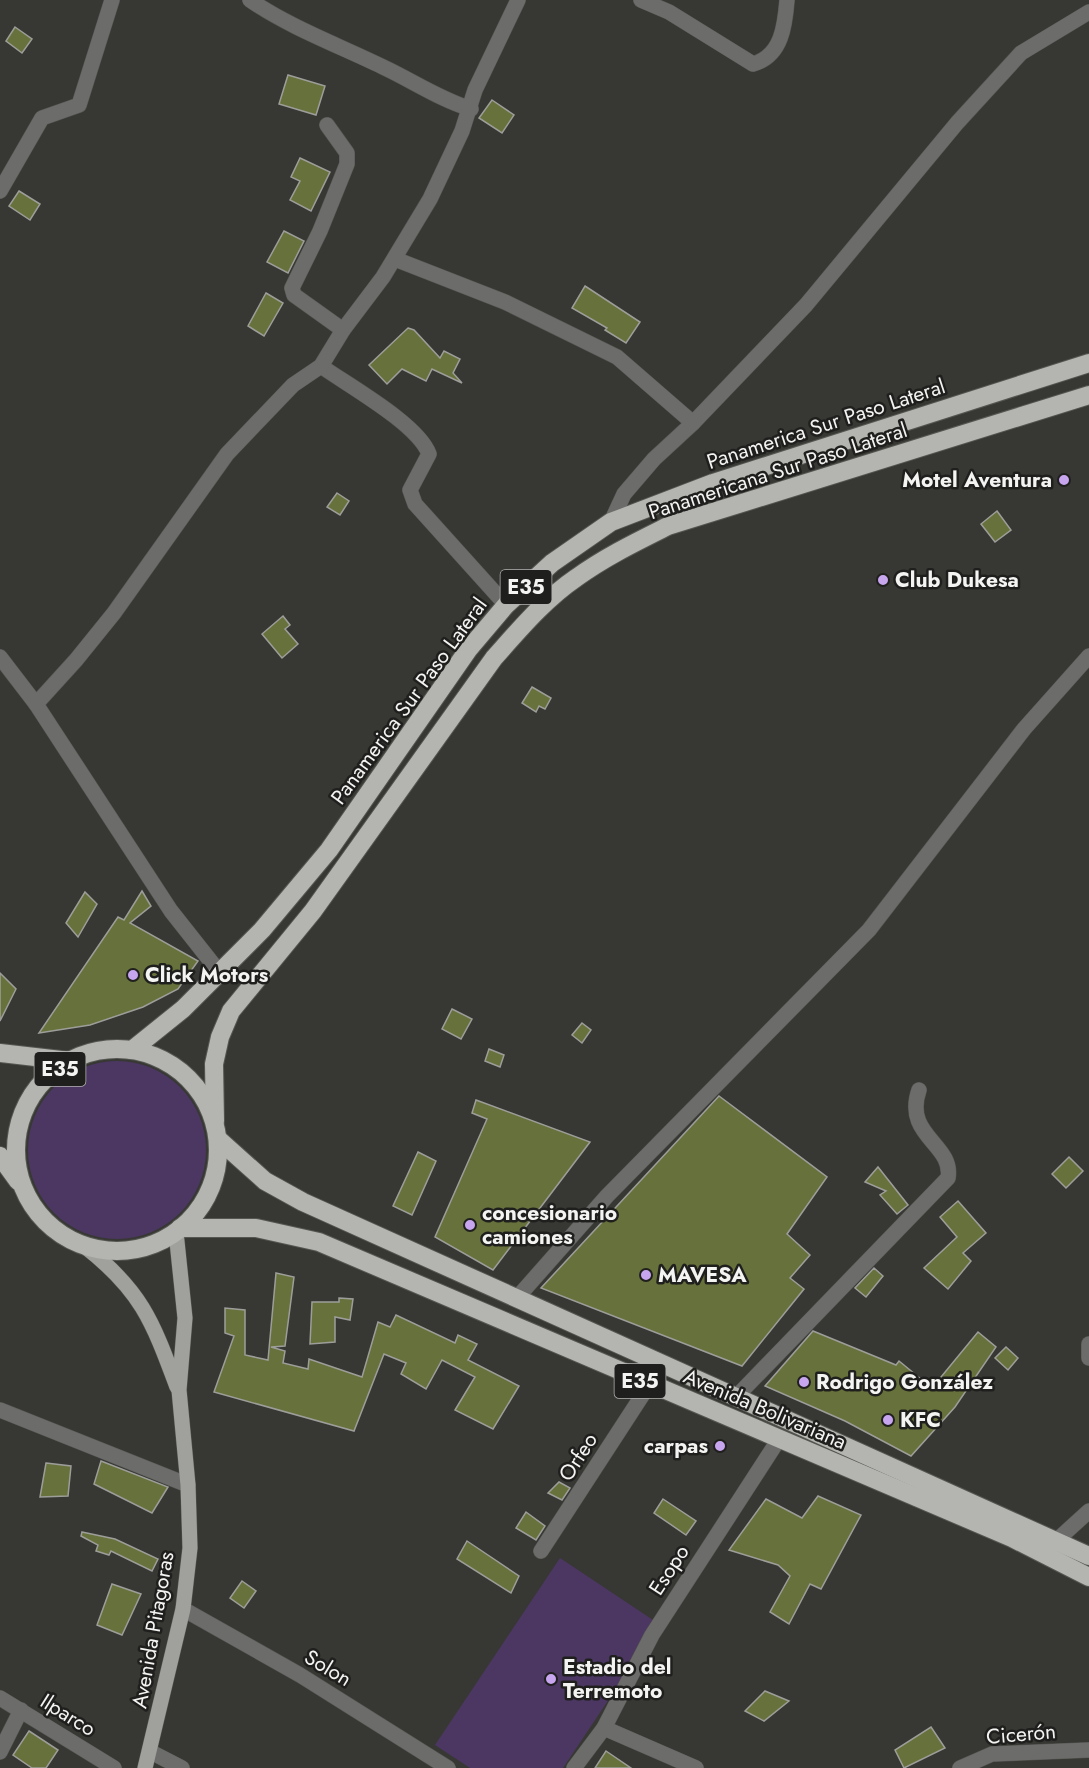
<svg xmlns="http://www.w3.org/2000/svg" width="1089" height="1768" font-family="Jost,sans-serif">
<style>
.green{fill:#4b3761}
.building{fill:#67713b;stroke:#9d9e9a;stroke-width:1.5}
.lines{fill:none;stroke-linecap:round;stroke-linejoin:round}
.minor-casing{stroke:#555652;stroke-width:16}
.major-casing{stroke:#555652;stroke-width:16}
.highway-casing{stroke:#555652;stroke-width:20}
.minor{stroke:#6c6d6b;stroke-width:15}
.major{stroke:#a0a19d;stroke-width:15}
.highway{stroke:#b4b5b0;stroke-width:18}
.poi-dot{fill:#c8a6ef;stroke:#1f1f1d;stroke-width:2}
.labels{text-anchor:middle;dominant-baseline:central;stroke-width:5;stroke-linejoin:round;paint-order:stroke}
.shield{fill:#1f1f1d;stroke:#b4b4b2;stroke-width:1.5}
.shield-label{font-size:20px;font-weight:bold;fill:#f4f4f2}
.street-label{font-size:21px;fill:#f4f4f2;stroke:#1f1f1d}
.poi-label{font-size:21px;font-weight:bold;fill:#f4f4f2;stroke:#1f1f1d;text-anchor:start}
</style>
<rect width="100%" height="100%" fill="#373834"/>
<g class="green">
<circle cx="117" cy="1150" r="89"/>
<polygon points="560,1558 659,1624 563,1768 470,1768 435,1745"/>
</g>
<g class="building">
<polygon points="15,27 32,39 22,53 6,41"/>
<polygon points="288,75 325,86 316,115 279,104"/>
<polygon points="492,100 514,115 502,133 479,118"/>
<polygon points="300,158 330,172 311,211 290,200 300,181 291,177"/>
<polygon points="19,191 40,204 30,220 9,206"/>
<polygon points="284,231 304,241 288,273 267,262"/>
<polygon points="585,286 640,322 626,343 605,330 607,328 572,308"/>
<polygon points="266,293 283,303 264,336 248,326"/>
<polygon points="408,328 414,330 440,358 444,351 460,359 453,373 462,383 432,369 426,381 402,369 387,384 369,365"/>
<polygon points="337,493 349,501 340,515 327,507"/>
<polygon points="997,511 1011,530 995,542 981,524"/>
<polygon points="283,616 290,625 285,629 298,644 282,658 262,634"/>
<polygon points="532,687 551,698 545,709 539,706 536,712 522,703"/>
<polygon points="142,891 151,906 130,923 198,961 178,989 143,1007 90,1025 39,1033 118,917 124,920"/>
<polygon points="85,892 97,904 78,937 66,923"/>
<polygon points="0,973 16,989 0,1021"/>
<polygon points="452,1009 472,1019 461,1039 442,1029"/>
<polygon points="582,1023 591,1030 582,1043 572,1035"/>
<polygon points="489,1049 504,1055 500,1067 485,1061"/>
<polygon points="719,1096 827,1177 787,1234 810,1255 790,1278 804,1289 742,1366 541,1288"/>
<polygon points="476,1100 590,1142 493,1270 435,1237 487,1119 472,1113"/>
<polygon points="418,1152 436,1161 412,1215 393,1206"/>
<polygon points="1069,1157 1083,1171 1066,1188 1052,1174"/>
<polygon points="878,1167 908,1205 897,1214 880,1195 886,1191 865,1182"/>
<polygon points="958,1201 986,1233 963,1253 971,1261 948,1289 924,1268 957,1237 940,1217"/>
<polygon points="874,1268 883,1276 866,1297 855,1288"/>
<polygon points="276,1273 294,1277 285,1346 271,1347 285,1351 283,1363 308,1369 309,1359 362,1377 378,1322 390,1327 396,1315 455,1343 458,1335 477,1344 468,1360 519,1386 493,1429 455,1410 475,1377 442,1360 426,1389 401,1374 406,1363 384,1354 354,1431 214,1392 234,1336 225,1333 225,1308 245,1310 245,1355 268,1360"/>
<polygon points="339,1298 353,1299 350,1320 335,1317 335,1342 310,1344 312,1302 339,1302"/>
<polygon points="813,1331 896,1365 899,1361 932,1388 978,1332 996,1347 955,1407 911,1456 845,1421 765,1386"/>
<polygon points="1006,1347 1018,1358 1008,1370 995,1358"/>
<polygon points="101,1461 168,1487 152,1513 94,1484"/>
<polygon points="46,1463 71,1466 68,1496 40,1497"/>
<polygon points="559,1482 570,1488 562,1500 548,1493"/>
<polygon points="818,1496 861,1515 821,1589 810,1584 789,1624 770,1612 790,1576 778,1565 729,1550 766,1499 802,1518"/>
<polygon points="663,1499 696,1521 686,1535 654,1513"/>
<polygon points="526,1512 545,1526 536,1540 516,1528"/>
<polygon points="82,1532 115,1539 158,1559 152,1571 111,1551 109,1555 96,1551 98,1545 81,1536"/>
<polygon points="467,1541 519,1576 511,1593 457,1559"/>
<polygon points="242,1581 256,1591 244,1608 230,1598"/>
<polygon points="112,1584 141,1594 122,1635 97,1625"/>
<polygon points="765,1691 789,1701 764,1721 745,1711"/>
<polygon points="931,1727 945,1748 904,1768 895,1750"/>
<polygon points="29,1731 58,1750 46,1768 32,1768 13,1755"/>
<polygon points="606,1751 631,1768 595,1768"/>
</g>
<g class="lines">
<defs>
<g id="minor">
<path d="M250,0C291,28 338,45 383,67C413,81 439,99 471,109"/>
<path d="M641,0L669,12L753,64C782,56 785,25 787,0"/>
<polyline points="327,125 347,153 347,164 320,231 292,288 294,295 343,330"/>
<polyline points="0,191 42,118 79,105 112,0"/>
<polyline points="395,259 505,302 617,357 693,423"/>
<path d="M321,366C349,386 418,424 429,454L410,490L415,504L506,605"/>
<polyline points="611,522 624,494 654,459 693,423 806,305 957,123 1021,53 1089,12"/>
<polyline points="0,657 36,704 171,911 220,973"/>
<polyline points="36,704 76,660 114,613 227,454 293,385 321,366 343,330 383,277 430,199 462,131 475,90 518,0"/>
<polyline points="516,1299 607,1196 869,930 1024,729 1089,656"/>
<polyline points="1089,1344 1089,1358"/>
<path d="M736,1397L948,1178C954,1144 903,1136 919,1090"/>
<polyline points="0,1410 188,1485"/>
<polyline points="1056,1541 1089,1511"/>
<polyline points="541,1551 649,1385"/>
<polyline points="183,1609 300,1675 448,1768"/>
<polyline points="0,1698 114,1768"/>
<polyline points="604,1728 696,1768"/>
<polyline points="0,1752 21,1710"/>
<polyline points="151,1752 182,1768"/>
<polyline points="574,1768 604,1728 652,1635 779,1439"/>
<polyline points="960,1768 992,1754 1089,1750"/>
</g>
<g id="major">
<path d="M83,1245C141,1290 152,1320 177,1387"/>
<polyline points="145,1768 183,1609 190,1548 188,1485 179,1390 185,1318 176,1232"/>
</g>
<g id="highway">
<circle cx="117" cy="1150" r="101"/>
<polyline points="132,1050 183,1009 262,930 329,850 468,650 506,605 552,563 611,522 713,483 1089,363"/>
<polyline points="0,1053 70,1061"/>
<path d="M215,1121L214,1064L220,1037L231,1011L313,911L494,658C519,630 545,599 576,578C605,557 636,542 668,526L1089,395"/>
<polyline points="218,1139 265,1181 303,1202 1089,1556"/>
<polyline points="0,1156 18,1181"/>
<polyline points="180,1228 256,1228 319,1242 1012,1538 1089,1577"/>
</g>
</defs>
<use href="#minor" class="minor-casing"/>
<use href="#major" class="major-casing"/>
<use href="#highway" class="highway-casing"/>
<use href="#minor" class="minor"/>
<use href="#major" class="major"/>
<use href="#highway" class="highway"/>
</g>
<g class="poi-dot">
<circle cx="1064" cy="480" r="6"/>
<circle cx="883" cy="580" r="6"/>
<circle cx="133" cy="975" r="6"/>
<circle cx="470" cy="1225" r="6"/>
<circle cx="646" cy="1275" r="6"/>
<circle cx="804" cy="1382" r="6"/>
<circle cx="888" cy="1420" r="6"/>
<circle cx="720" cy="1446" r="6"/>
<circle cx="551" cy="1679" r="6"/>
</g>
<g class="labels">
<g class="shield">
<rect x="500.5" y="570" width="51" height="34" rx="4.5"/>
<rect x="34.5" y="1052" width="51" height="34" rx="4.5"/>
<rect x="614.5" y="1364" width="51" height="34" rx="4.5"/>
</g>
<g class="shield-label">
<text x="526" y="587">E35</text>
<text x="60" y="1069">E35</text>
<text x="640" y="1381">E35</text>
</g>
<g class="street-label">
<text transform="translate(826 424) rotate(-18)">Panamerica Sur Paso Lateral</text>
<text transform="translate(778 471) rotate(-18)">Panamericana Sur Paso Lateral</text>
<text transform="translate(409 701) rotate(-54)">Panamerica Sur Paso Lateral</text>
<text transform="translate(765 1409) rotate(23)">Avenida Bolivariana</text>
<text transform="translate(578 1457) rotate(-57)">Orfeo</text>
<text transform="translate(669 1570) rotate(-57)">Esopo</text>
<text transform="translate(153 1630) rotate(-80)">Avenida Pitagoras</text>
<text transform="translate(328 1668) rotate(31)">Solon</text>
<text transform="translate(68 1715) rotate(32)">Ilparco</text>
<text transform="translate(1021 1734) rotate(-5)">Cicerón</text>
</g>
<g class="poi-label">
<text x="1052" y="480" text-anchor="end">Motel Aventura</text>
<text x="895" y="580">Club Dukesa</text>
<text x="145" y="975">Click Motors</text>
<text x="482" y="1213">concesionario<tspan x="482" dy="24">camiones</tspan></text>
<text x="658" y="1275">MAVESA</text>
<text x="816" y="1382">Rodrigo González</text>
<text x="900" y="1420">KFC</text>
<text x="708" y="1446" text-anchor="end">carpas</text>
<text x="563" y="1667">Estadio del<tspan x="563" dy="24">Terremoto</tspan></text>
</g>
</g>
</svg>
